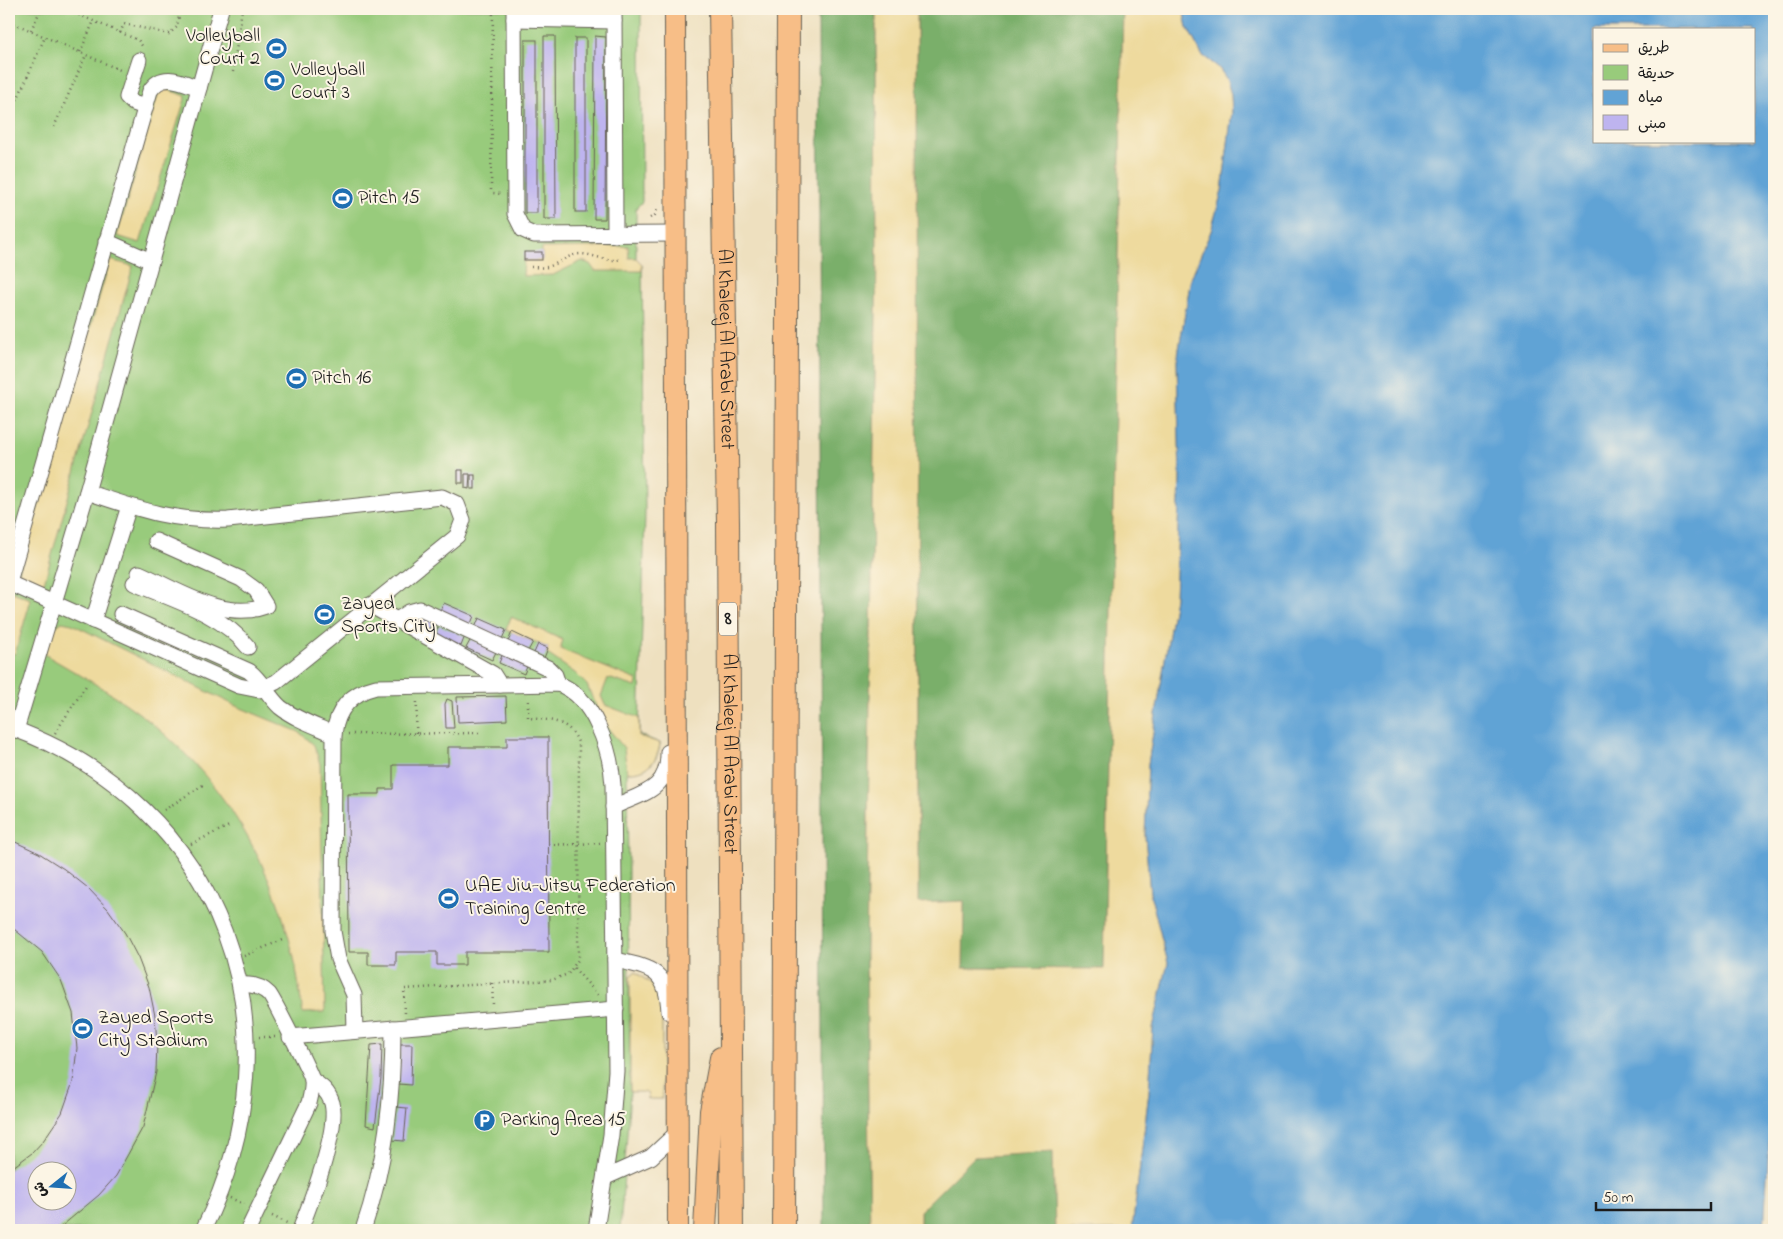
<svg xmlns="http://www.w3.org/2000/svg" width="1783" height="1239" font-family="'Indie Flower','Playpen Sans Arabic',sans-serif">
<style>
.green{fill:#98cb7b;stroke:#5a744c;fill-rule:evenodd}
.forest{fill:#7aaf6b;stroke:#4b6644}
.sand{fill:#eeda9e;stroke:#857b5d}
.water{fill:#61a3d5;stroke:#3e6078;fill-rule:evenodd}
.building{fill:#beb4ef;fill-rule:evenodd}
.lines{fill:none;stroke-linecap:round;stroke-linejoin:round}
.minor-casing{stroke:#666155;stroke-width:17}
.major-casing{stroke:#666155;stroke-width:22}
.highway-casing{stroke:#666155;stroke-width:24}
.path{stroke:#666155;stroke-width:2.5;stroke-dasharray:1 4;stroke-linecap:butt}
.minor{stroke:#fff;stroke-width:15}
.major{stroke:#f7be87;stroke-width:20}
.highway{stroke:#f7be87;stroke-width:22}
.labels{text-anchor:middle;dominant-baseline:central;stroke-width:4;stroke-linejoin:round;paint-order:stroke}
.shield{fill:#fcf5e5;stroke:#5f5d58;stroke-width:1}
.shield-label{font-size:19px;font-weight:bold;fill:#1c1c1c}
.poi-label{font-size:20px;fill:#1c1c1c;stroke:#fcf5e5;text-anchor:start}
.street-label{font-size:20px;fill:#1c1c1c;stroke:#fcf5e5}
</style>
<rect width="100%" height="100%" fill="#fcf5e5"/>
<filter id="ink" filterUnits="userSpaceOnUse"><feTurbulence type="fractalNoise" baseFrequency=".02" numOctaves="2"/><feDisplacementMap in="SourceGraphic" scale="10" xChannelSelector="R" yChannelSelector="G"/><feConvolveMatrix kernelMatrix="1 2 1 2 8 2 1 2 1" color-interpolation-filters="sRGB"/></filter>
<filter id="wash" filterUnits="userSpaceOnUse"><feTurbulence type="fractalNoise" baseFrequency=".0096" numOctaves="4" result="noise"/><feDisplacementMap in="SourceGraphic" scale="20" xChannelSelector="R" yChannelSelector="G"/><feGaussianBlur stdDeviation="1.12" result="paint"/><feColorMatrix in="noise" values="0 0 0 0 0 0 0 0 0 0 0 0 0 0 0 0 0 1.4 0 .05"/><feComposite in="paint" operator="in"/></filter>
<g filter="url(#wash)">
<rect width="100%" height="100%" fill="#eee0bf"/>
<path class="green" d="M9,9H641L642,202L636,208V258L642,264L645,513L639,735L660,743C658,763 647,772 627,772L630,1092L620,1230H9ZM38,1172H68V1202H38Z"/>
<g class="forest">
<polygon points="818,9 876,9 877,258 866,954 870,1230 824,1230"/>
<polygon points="917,9 1123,9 1104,969 963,968 964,901 918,903"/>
<polygon points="1053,1151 1055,1230 920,1230 920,1211 974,1157"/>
</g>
<g class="sand">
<polygon points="876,9 917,9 918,903 964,901 963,968 1104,969 1123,9 1183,9 1187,27 1202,55 1218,67 1226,78 1231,94 1232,112 1222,191 1211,231 1191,278 1177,361 1180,479 1175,598 1148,764 1145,836 1150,893 1168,963 1153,1028 1149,1092 1132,1230 1055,1230 1053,1152 974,1157 920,1211 920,1230 870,1230 866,954 877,258"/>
<polygon points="160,87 186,96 140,243 117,236"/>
<polygon points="628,246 629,258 636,258 642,264 642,271 595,271 590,264 582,261 553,275 523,276 524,260 542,260 542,248"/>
<polygon points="110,260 133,266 44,583 18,575"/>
<polygon points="13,592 31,599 15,654 9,652 9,601"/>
<path d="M511,617L563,640L560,649L637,680L636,687L608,678L601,696L605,705L639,718V736L660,743C658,762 647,773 627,772L624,748L603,722L587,685L575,673L546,653L548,648L506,630Z"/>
<path d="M62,622L72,624L236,706L299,732L314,745L320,764L325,1012L303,1013C299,991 297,967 291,946C268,854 216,771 140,714C110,691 76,673 44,654L53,628Z"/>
<polygon points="635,972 657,988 662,1002 662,1099 648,1099 647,1092 630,1092 630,976"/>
</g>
<path class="water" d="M1183,9H1774V1056L1764,1230H1132L1149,1092L1153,1028L1168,963L1150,893L1145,836L1148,764L1175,598L1180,479L1177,361L1191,278L1211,231L1222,191L1232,112L1231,94L1226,78L1218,67L1202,55L1187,27ZM1594,29H1754V141H1594Z"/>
<g id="blocks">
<g class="building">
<polygon points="544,36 555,36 556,219 544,219"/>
<polygon points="595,36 606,37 605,219 594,219"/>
<rect x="575" y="38" width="11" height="174"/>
<rect x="525" y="40" width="12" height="173"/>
<rect x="524" y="252" width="18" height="8"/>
<rect x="458" y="470" width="5" height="13"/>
<polygon points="465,474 470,474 469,489 465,488"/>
<rect x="471" y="475" width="4" height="14"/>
<polygon points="444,603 474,616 470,626 439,612"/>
<polygon points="418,616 433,622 428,632 414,625"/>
<polygon points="479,618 506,630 502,639 475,628"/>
<polygon points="439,625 465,636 461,646 435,635"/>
<polygon points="512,632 533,642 528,651 508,642"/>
<polygon points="471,639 497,650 492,660 466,648"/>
<polygon points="538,644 548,648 544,658 534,653"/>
<polygon points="503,653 528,664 524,674 499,663"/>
<polygon points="506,696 507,720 458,722 457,697"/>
<polygon points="447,699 452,701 454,728 446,728 445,704"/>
<polygon points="507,737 548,737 549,952 465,952 465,965 437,965 437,952 396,952 396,965 368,965 368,952 349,952 348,794 380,794 380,789 393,789 393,765 448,765 448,747 507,747"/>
<path d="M9,839L39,853L64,869L88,888L108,909L125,933L138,958L149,987L155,1016L157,1043L156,1072L143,1127L116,1176L99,1195L57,1230H9V1170L32,1153L43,1141L62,1113L73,1082L77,1048L73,1013L61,980L42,952L9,925ZM38,1172H68V1202H38Z"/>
<polygon points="382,1044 381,1078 375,1127 366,1125 371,1045"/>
<polygon points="400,1044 412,1044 411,1085 399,1084"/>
<polygon points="396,1107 407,1108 404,1141 392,1140"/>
</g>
</g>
</g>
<g filter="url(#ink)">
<use href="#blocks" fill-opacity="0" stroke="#666155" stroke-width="1"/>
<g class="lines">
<defs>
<g id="minor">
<polyline points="514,9 515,214 523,230 534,235 676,234"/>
<polyline points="614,9 615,235"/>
<polyline points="514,19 614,21"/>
<polyline points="139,60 127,97 133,103 145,107"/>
<polyline points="106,241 151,261"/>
<path d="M139,573C178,590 224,622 266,606L256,590L241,579L156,541"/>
<path d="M9,582L150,91C162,71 182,82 199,88"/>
<path d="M9,583L239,686L259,690L276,682L457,536L463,520L457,504L442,497L228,520C173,522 138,509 87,492"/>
<path d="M134,583C173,600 221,613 248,647"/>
<polyline points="370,605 493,674 500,685"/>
<path d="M121,614L249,671C262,681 268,696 280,707C295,719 316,726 334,734"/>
<polyline points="397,620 409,612 420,609 548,668 555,675 558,684"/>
<polyline points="93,621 129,506"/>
<path d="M9,727C224,804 304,1029 203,1230"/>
<polyline points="16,730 87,492 221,9"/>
<path d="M613,807C643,793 669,790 668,752"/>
<path d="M615,960C652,968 667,970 669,1012"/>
<path d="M240,985C251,984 261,986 269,994C273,998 311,1074 312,1080C313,1088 311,1095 309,1103L248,1230"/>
<path d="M355,1031L354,995L338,959L333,931L334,734C337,709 351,693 376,687L558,684C594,696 611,751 613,785L616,1071L611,1135L596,1230"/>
<polyline points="290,1037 616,1009"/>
<polyline points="606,1177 651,1157 678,1132"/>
<path d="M300,1230C311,1202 339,1130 332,1103C328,1091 321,1086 312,1080"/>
<path d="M363,1230C386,1163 393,1098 393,1028"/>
</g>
<polyline id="major" points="675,9 678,1230"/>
<g id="highway">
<path id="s1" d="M720,9L728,523L732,1230"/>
<polyline points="705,1230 711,1111 721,1058"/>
<polyline points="784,1230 788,9"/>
</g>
</defs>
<use href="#minor" class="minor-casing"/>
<use href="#major" class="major-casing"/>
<use href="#highway" class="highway-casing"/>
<g class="path">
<polyline points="65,9 138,40 143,47"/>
<polyline points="493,9 491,190 493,193 501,194"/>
<polyline points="9,21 120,70"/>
<polyline points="31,30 41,9"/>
<polyline points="120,33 124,24 169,34 177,27 180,9"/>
<polyline points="80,52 94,21"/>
<polyline points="233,72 242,9"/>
<polyline points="13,109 45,37"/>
<polyline points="54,127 86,55"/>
<polyline points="650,218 655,215 657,210"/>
<path d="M531,267C536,267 542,268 547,267C559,264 566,255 580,254C595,254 607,263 622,259"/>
<polyline points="55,733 87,684"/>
<polyline points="416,733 417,700"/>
<polyline points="348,734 482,733"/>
<polyline points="164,810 203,785"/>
<polyline points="191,844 231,825"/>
<polyline points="549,845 600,843"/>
<polyline points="244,956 282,940"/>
<polyline points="574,968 598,995"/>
<polyline points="492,983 493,1005"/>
<path d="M405,1013L404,989L552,980L568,974L578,960L579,745C571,720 551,720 528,718V700"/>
<polyline points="259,1037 276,1037"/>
<polyline points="230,1198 244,1204"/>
<polyline points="272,1216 287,1223"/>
</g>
<use href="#minor" class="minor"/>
<use href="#major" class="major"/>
<use href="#highway" class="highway"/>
</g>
</g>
<defs>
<symbol id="stadium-disc" viewBox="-11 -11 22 22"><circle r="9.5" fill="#1f6fb2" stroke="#fcf5e5"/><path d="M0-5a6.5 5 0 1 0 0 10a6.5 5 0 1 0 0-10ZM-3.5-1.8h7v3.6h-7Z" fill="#fff"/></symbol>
<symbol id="parking-disc" viewBox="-11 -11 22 22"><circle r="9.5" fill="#1f6fb2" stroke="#fcf5e5"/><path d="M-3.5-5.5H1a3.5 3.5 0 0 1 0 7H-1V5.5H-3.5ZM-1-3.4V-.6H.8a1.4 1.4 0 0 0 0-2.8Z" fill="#fff"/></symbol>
</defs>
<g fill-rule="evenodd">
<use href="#stadium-disc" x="264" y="36" width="25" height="25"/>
<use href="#stadium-disc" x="262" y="68" width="25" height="25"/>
<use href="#stadium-disc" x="330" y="186" width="25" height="25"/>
<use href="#stadium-disc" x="284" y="366" width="25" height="25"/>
<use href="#stadium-disc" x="312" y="602" width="25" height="25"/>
<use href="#stadium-disc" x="436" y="886" width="25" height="25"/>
<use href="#stadium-disc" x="70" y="1016" width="25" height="25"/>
<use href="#parking-disc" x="472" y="1108" width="25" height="25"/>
</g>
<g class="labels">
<rect class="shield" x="719" y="602.5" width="18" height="33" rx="4"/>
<g class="shield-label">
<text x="728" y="619">8</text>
</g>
<g class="poi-label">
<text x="260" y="36" text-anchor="end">Volleyball<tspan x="260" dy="23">Court 2</tspan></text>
<text x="291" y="70">Volleyball<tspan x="291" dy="23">Court 3</tspan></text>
<text x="358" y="198">Pitch 15</text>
<text x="312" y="378">Pitch 16</text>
<text x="341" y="604">Zayed<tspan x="341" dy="23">Sports City</tspan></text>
<text x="465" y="886">UAE Jiu-Jitsu Federation<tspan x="465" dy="23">Training Centre</tspan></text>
<text x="98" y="1018">Zayed Sports<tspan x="98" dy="23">City Stadium</tspan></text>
<text x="501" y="1120">Parking Area 15</text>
</g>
<g class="street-label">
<text stroke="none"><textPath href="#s1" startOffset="340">Al Khaleej Al Arabi Street</textPath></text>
<text stroke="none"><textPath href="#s1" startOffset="745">Al Khaleej Al Arabi Street</textPath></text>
</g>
</g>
<rect width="1783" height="1239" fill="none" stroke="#fcf5e5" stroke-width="30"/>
<rect x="1593" y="28" width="162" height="115" fill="#fcf5e5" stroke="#a29e95"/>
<rect x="1603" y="44" width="25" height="8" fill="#f7be87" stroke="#a29e95"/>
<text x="1638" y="52" font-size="15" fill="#1c1c1c">طريق</text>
<rect x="1603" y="65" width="25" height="15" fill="#98cb7b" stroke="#a29e95"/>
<text x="1638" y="78" font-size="15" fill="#1c1c1c">حديقة</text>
<rect x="1603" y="90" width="25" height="15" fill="#61a3d5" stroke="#a29e95"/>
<text x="1638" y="102" font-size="15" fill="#1c1c1c">مياه</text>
<rect x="1603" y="115" width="25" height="15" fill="#beb4ef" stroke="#a29e95"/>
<text x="1638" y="128" font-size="15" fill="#1c1c1c">مبنى</text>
<g transform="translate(52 1186) rotate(253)"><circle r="24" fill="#fcf5e5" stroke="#a29e95"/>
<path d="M0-4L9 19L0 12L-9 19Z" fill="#1f6fb2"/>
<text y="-8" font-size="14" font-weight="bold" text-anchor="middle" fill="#1c1c1c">ش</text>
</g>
<path d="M1596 1202v8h115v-8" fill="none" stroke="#1c1c1c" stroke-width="2.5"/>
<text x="1603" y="1202" font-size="15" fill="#1c1c1c" stroke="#fcf5e5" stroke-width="4" paint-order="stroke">50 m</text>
</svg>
